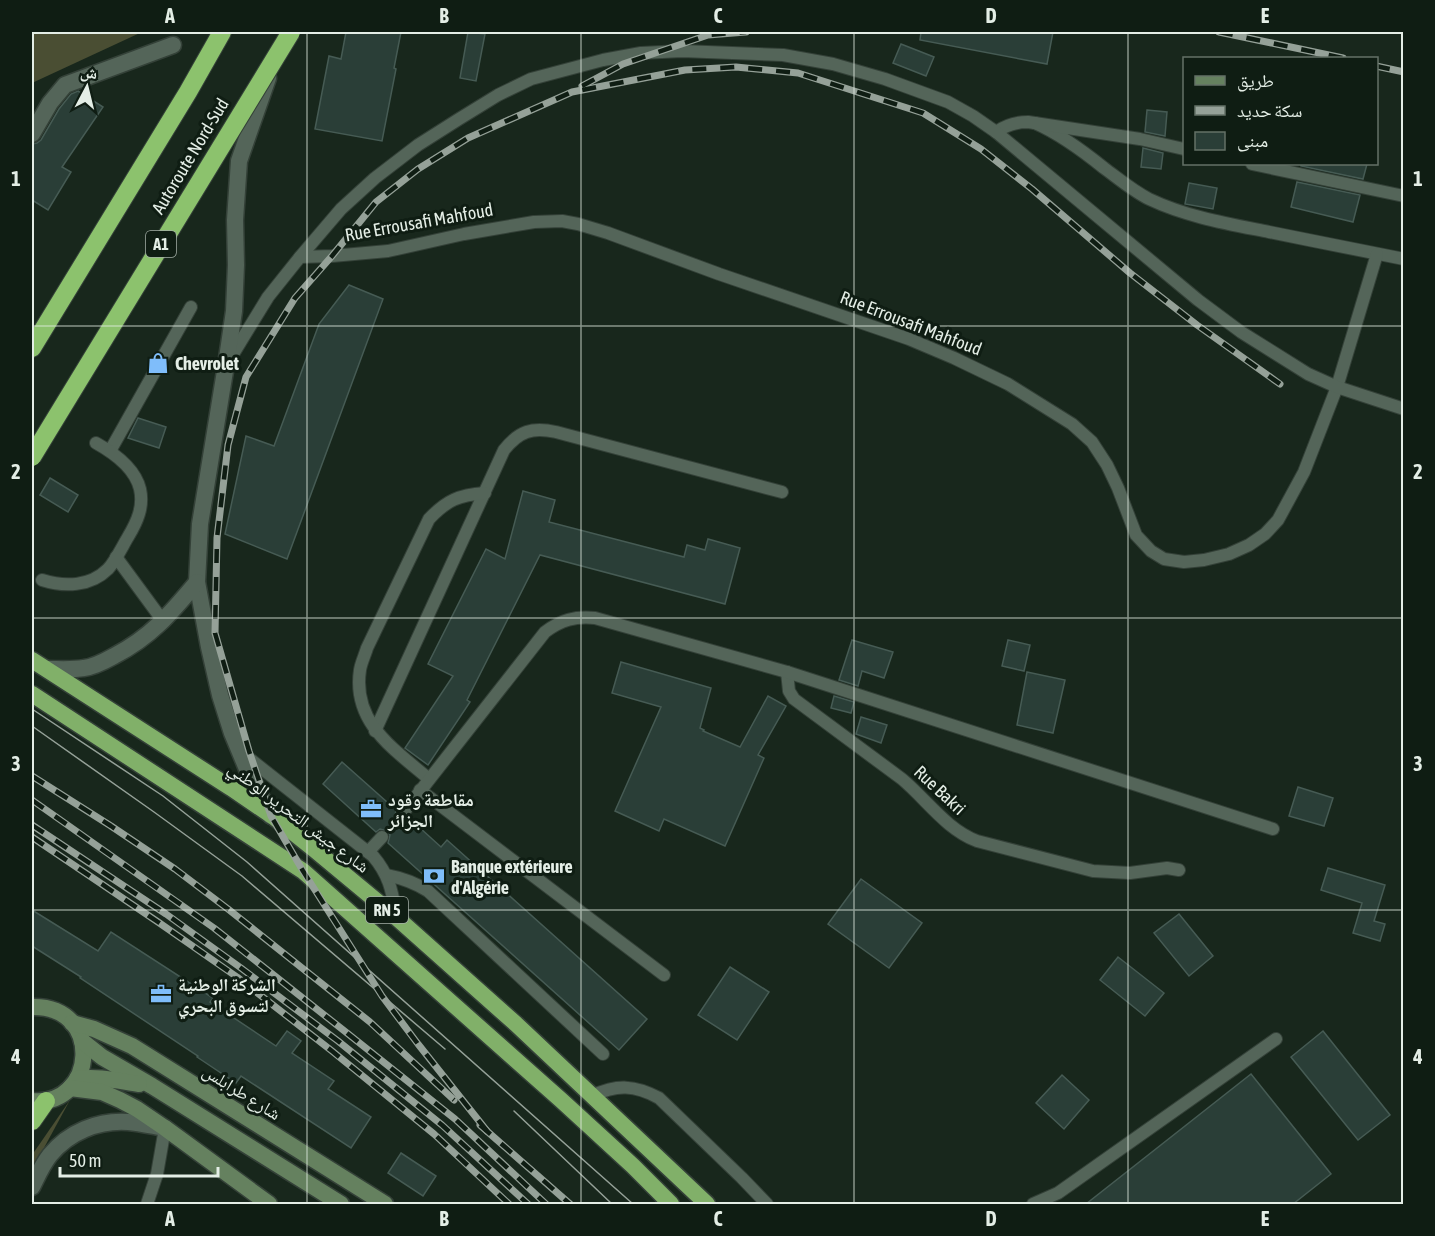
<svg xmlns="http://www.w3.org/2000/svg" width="1435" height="1236" font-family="'Asap Condensed','Noto Naskh Arabic',sans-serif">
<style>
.green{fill:#4a4e33}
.building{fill:#2a3e37;stroke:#465b54;stroke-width:1.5}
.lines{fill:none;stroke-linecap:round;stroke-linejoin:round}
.service-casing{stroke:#344138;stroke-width:14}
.minor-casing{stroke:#344138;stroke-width:19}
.tertiary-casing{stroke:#344138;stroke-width:19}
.secondary-casing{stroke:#344138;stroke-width:19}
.trunk-casing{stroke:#344138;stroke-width:19}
.motorway-casing{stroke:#344138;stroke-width:20}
.service{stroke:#546559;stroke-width:12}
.minor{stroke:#546559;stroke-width:16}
.tertiary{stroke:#546559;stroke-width:16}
.secondary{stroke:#65815f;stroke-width:16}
.trunk{stroke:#81b069;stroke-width:16}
.motorway{stroke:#8cc26d;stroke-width:18}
.tram{stroke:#95a198;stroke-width:1.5}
.rail-casing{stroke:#95a198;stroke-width:7}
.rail{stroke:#0f1d13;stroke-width:4.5;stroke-dasharray:14;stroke-linecap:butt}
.motorway-bridge-casing{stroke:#344138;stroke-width:20;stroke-linecap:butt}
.motorway-bridge{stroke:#8cc26d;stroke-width:18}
.grid{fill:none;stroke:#e4eee6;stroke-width:1.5;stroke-opacity:0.55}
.labels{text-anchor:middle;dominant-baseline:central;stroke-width:6;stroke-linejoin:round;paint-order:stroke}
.shield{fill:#0f1d13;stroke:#a4afa7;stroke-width:1.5}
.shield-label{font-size:16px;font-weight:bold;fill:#e4eee6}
.street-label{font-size:18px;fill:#e4eee6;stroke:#0f1d13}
.poi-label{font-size:18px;font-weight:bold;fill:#e4eee6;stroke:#0f1d13;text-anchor:start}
.neatline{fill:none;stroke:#e4eee6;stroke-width:2}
.grid-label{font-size:20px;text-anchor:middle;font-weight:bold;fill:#e4eee6}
</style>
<rect width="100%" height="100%" fill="#18271c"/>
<g class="green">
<polygon points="32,32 142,32 32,83"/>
<polygon points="70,1100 32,1170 32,1155"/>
</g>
<g class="building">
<polygon points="346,32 401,32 394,68 396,69 382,141 315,129 329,56 341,59"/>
<polygon points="468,32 485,34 476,81 460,78"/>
<polygon points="921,32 1053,32 1047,64 920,40"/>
<polygon points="901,44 934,57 926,76 893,63"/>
<polygon points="78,91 103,107 62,167 71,172 48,210 32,200 32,144 37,143 41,140 59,109 71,94"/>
<polygon points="1147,110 1167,112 1165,136 1145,132"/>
<polygon points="1143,148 1163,153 1161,169 1141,167"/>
<polygon points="1301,164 1367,164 1363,179 1301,166"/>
<polygon points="1297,182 1360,195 1353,222 1291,207"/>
<polygon points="1189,183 1217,188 1213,209 1185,204"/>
<polygon points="349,285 383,299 287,559 225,534 246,436 274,446 319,324"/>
<polygon points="138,418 166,427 159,448 128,438"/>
<polygon points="50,478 78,495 68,512 40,495"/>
<polygon points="523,491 555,500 549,522 684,557 687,545 705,550 708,539 740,548 725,604 540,555 467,700 470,702 428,765 405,748 453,676 428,664 486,549 505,559"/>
<polygon points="852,640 893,652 884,678 862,671 858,686 839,680"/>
<polygon points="1008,640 1030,645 1024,671 1002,666"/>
<polygon points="621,662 711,688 700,728 704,730 703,731 740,747 768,696 786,706 758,755 764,758 725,846 664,819 659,831 615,811 661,707 612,693"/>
<polygon points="1027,672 1065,680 1053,733 1017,725"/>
<polygon points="834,696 854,702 851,713 831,708"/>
<polygon points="861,717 887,725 881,743 856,734"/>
<polygon points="342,762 396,810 395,816 398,820 406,821 409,818 441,847 447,840 647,1019 619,1050 388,843 390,835 387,831 380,829 376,832 323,784"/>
<polygon points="1298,787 1333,798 1324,826 1289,816"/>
<polygon points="1328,868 1385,885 1374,921 1385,924 1380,941 1353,933 1362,903 1321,890"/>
<polygon points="861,879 922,923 889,968 828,924"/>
<polygon points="32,910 98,951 111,932 213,998 210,1002 276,1046 287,1031 301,1041 292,1053 334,1081 328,1089 371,1117 351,1148 241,1076 236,1083 197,1057 198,1056 80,978 81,977 32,946"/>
<polygon points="1179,914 1213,956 1189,976 1154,933"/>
<polygon points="1118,957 1164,993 1145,1016 1100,980"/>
<polygon points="730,967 769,992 737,1040 698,1015"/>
<polygon points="1323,1031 1390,1115 1358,1140 1291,1057"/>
<polygon points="1251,1074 1331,1174 1293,1204 1086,1204"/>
<polygon points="1062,1075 1089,1100 1064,1129 1036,1103"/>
<polygon points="401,1153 436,1176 423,1196 388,1173"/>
</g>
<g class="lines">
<defs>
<g id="service">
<path d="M1035,123C1060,134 1083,151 1104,168C1119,179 1133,191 1149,199C1187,217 1229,224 1269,232C1314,241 1358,250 1404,259"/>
<path d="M996,132C1006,125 1016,122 1028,122L1140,139L1184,149"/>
<polyline points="1252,164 1404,196"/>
<polyline points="300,257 332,256 388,251 464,234 534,222 562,221 578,224 608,233 719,274 909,339 954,358 1008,384 1072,424 1092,442 1107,465 1118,488 1136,535 1151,551 1164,559 1184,562 1204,560 1229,554 1249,545 1265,534 1278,520 1304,472 1337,387 1377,254"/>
<polyline points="230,359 268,297 300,257 341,209 375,178 418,145 459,119 498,95 531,79 603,60 641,53 682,51 783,55 833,64 885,79 948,102 973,116 996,132 1198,300 1241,332 1308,374 1337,387 1404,409"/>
<polyline points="110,451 191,307"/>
<polyline points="116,557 163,621"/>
<path d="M42,580C64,587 90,587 108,569C116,560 122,547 128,537C137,522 144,507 140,489C135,468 114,453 96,443"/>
<path d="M787,672L789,691L794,699L902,779C927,800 946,829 977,841L1093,871L1130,873L1167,868L1179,870"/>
<path d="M375,731L504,450C519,431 532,427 556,432L782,492"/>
<path d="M241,752L373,856C390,876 392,892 397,918"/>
<path d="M429,779C394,749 352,723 360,670C361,663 365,655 367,648L429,519C447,500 459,495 485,493"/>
<polyline points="420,790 664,975"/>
<path d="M403,813L545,632C561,620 575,616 595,618L787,672L1273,829"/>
<polyline points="368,852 382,837"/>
<path d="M386,875C402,878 414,882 428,891L603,1054"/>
<path d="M592,1096C617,1084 635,1085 659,1098L742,1178L767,1204"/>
<polyline points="147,1204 157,1174 165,1128"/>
<polyline points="1033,1204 1058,1193 1276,1039"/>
</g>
<g id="minor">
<polyline points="32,134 50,103 65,85 173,45"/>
<path d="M32,1187C37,1177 42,1165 50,1155C69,1132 98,1120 128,1122C140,1123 153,1126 165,1128"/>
</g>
<g id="tertiary">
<polyline points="268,78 239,161 235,220 236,265 234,311 226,365 200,524 197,582 209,647 220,695 232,733 247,769 271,816"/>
<path d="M47,669C59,669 72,670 84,668C94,667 105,661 114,656C151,637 171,613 197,582"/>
</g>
<g id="secondary">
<path d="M32,1007C104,1005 97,1107 32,1101"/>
<polyline points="72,1023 94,1029 132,1046 385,1204"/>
<polyline points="82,1041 102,1057 152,1086 341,1204"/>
<path d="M77,1079C98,1076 118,1081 139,1084"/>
<polyline points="70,1088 102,1092 120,1100 137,1109 165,1128 269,1204"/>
</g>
<g id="trunk">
<polyline points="32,660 231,788 275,818 315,850 397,918 516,1024 707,1204"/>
<polyline points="32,694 303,871 561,1100 633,1166 671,1204"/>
</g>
<g id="motorway">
<polyline points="32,348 188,92 222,32"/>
<polyline points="32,1121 46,1101"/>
</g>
</defs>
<use href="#service" class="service-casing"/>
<use href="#minor" class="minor-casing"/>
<use href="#tertiary" class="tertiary-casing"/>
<use href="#secondary" class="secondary-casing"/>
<use href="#trunk" class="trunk-casing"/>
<use href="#motorway" class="motorway-casing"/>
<use href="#service" class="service"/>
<use href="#minor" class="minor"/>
<use href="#tertiary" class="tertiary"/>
<use href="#secondary" class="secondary"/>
<use href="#trunk" class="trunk"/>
<use href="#motorway" class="motorway"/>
<g class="tram">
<polyline points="32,709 163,796 247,862 633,1204"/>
<polyline points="32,726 154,812 242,876 445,1049"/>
<polyline points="514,1111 612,1204"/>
</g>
<defs>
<g id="rail">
<polyline points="1219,32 1343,58"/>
<polyline points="1376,66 1404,72"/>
<polyline points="582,86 623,64 708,35 746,32"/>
<polyline points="32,776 111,826 175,869 228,909 370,1022 454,1100"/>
<polyline points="32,800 214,928 347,1033 455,1119 546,1204"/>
<polyline points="32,825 166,914 241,968 338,1041 442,1125 528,1204"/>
<polyline points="32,837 158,922 237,977 332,1051 434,1134 509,1204"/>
<polyline points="480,1125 570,1204"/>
<polyline points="487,1131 418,1044 382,996 303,871 271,816 249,751 215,633 217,538 228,445 246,377 295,298 332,256 376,202 418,169 468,138 572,92 685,70 736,67 798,73 923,113 981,149 1032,189 1130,273 1197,325 1280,384"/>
</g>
</defs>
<use href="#rail" class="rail-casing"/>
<use href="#rail" class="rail"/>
<defs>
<polyline id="motorway-bridge" points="32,457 291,32"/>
</defs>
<use href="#motorway-bridge" class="motorway-bridge-casing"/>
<use href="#motorway-bridge" class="motorway-bridge"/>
</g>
<path class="grid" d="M307,32V1204M581,32V1204M854,32V1204M1128,32V1204M32,326H1404M32,618H1404M32,910H1404"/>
<defs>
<symbol id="shop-bare" viewBox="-9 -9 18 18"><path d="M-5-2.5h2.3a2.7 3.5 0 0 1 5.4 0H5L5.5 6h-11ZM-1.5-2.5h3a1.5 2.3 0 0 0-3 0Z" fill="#7fbdfa" stroke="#0f1d13" stroke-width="2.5" paint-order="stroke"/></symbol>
<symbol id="office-bare" viewBox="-9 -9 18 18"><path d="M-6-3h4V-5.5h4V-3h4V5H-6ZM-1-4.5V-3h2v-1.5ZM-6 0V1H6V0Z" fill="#7fbdfa" stroke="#0f1d13" stroke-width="2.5" paint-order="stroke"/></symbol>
<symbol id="bank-bare" viewBox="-9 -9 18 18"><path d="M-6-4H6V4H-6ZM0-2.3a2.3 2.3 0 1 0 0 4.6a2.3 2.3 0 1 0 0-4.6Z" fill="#7fbdfa" stroke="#0f1d13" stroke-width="2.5" paint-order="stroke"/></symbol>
</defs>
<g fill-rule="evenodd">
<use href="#shop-bare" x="143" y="348" width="30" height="30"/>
<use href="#office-bare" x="356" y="794" width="30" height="30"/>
<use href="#bank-bare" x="419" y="861" width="30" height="30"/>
<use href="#office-bare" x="146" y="979" width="30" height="30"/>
</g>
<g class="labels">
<g class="shield">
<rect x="146" y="231" width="30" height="26" rx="4.5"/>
<rect x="366" y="897" width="42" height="26" rx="4.5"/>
</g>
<g class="shield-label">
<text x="161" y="244">A1</text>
<text x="387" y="910">RN 5</text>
</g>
<g class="street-label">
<text transform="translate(190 156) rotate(-59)">Autoroute Nord-Sud</text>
<text transform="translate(419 222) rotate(-10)">Rue Errousafi Mahfoud</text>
<text transform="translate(911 323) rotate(21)">Rue Errousafi Mahfoud</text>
<text transform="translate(940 790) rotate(43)">Rue Bakri</text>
<text transform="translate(299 817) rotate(37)">شارع جيش التحرير الوطني</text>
<text transform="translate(242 1092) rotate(32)">شارع طرابلس</text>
</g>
<g class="poi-label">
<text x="175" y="363">Chevrolet</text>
<text x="388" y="799">مقاطعة وقود<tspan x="388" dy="21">الجزائر</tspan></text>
<text x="451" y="866">Banque extérieure<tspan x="451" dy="21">d'Algérie</tspan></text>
<text x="178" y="984">الشركة الوطنية<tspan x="178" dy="21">لتسوق البحري</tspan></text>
</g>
</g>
<rect width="1435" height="1236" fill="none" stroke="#0f1d13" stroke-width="66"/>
<rect x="1183" y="57" width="195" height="108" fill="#0f1d13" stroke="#647167" stroke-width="1.5"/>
<rect x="1195" y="76" width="30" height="9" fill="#65815f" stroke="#647167" stroke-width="1.5"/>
<text x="1237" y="87" font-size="18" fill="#e4eee6">طريق</text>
<rect x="1195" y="106" width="30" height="9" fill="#95a198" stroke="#647167" stroke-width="1.5"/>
<text x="1237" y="117" font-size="18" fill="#e4eee6">سكة حديد</text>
<rect x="1195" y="132" width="30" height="18" fill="#2a3e37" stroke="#647167" stroke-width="1.5"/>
<text x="1237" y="147" font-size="18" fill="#e4eee6">مبنى</text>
<g transform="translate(87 87) rotate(7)" stroke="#0f1d13" stroke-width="4.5" paint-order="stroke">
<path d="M0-4.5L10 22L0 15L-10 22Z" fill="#e4eee6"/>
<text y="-9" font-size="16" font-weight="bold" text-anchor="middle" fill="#e4eee6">ش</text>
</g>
<path d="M60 1167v9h158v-9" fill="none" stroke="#e4eee6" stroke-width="3"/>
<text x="69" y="1167" font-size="18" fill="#e4eee6" stroke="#0f1d13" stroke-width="4.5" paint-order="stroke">50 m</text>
<rect x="33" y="33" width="1369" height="1170" class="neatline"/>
<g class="grid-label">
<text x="170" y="23">A</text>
<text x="444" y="23">B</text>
<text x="718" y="23">C</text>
<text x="991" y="23">D</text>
<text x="1265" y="23">E</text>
<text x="16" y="186">1</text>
<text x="1418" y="186">1</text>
<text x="16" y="479">2</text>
<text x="1418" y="479">2</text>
<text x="16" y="771">3</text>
<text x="1418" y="771">3</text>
<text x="16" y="1064">4</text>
<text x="1418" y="1064">4</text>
<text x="170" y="1226">A</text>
<text x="444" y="1226">B</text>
<text x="718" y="1226">C</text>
<text x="991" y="1226">D</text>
<text x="1265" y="1226">E</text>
</g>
</svg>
